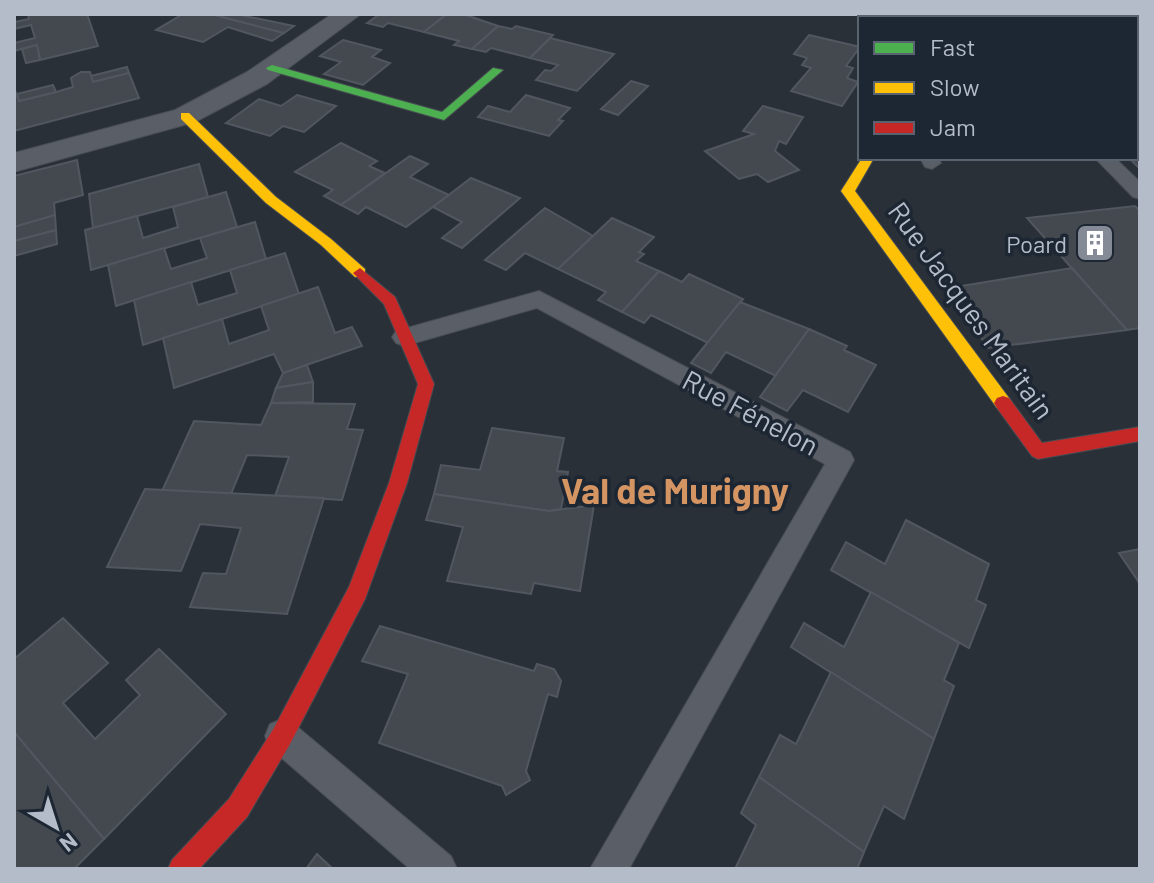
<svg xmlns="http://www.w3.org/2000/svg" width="1154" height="883" font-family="Barlow,sans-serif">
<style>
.building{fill:#444950;stroke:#52575f;stroke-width:2}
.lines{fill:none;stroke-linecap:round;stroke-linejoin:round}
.lane-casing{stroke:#484c53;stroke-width:2}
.street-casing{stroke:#484c53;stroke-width:2}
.fast-casing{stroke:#484c53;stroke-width:2}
.slow-casing{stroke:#484c53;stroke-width:2}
.jam-casing{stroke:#484c53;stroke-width:2}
.lane{fill:#5a5e66;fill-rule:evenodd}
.street{fill:#5a5e66;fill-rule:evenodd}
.fast{fill:#4caf50;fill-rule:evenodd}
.slow{fill:#ffc107;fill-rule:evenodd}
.jam{fill:#c62828;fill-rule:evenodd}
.labels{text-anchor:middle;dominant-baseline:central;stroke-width:7;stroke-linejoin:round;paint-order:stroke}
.far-poi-label{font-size:24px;fill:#b4bcc9;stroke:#1d2633;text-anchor:end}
.street-label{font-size:28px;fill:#b4bcc9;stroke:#1d2633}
.district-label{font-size:36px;font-weight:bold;fill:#d59563;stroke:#1d2633}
</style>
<rect width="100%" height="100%" fill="#2a3038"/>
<g class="building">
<polygon points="28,14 87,14 98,46 40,60 37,45 14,51 14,43 35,38 31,25 14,29 14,22 29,19"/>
<polygon points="183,14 211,14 284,33 272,41 228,27 203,42 156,30"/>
<polygon points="211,14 249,14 245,16 294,26 284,33"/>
<polygon points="380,14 447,14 424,32 388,23 383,27 367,23"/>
<polygon points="447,14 463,14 498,26 472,49 454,45 459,41 424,32"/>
<polygon points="1031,14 1140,16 1140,169 1129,158 1136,158 1136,18 1035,18"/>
<polygon points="498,26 512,29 516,26 553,35 530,58 491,48 486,52 472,49"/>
<polygon points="809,35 860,47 846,66 853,68 847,78 858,82 842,106 791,91 811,68 802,65 807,58 794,54"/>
<polygon points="550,38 614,54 577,91 536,80 545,70 551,71 558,65 530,58"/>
<polygon points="343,40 381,50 372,57 390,63 363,85 324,74 341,62 320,56"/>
<polygon points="37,45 40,60 26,63 22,49"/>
<polygon points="127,67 129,73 93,82 91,76"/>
<polygon points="81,72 90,72 93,82 129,73 139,98 14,131 14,88 19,101 56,92 73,87 71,78"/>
<polygon points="631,81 648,86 618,115 601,109"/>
<polygon points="53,85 56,92 19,101 17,94"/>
<polygon points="297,95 336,106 304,132 283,126 270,136 226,123 259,99 281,106"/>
<polygon points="526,95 570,108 558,120 563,121 549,136 478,117 488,106 510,112"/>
<polygon points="763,106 803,117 786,144 779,141 775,151 799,170 768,182 757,174 739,179 705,151 754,134 743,131"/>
<polygon points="341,143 377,161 369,166 385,173 341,205 324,196 333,190 295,172"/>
<polygon points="410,156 428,164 410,177 449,195 406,227 366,207 358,214 341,205"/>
<polygon points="77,160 83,195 54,203 55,215 14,227 14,176"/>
<polygon points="199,164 208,197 93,228 89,194"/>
<polygon points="471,178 520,198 462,248 442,238 462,222 433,207"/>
<polygon points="226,192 237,227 91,270 85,230 137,216 143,238 178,227 173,207"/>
<polygon points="1135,206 1140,211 1140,328 1127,330 1027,218"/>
<polygon points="545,208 593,236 558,269 525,253 506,270 485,260"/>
<polygon points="55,215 56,230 14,241 14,227"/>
<polygon points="612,218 654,237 639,252 644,254 636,261 659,271 622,312 598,300 606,292 558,269"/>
<polygon points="255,222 266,259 116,306 108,265 164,248 171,269 207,258 200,238"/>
<polygon points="56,230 57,244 14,256 14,241"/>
<polygon points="285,253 299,294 143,345 134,300 191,282 198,305 237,293 230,270"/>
<polygon points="1072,268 1127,330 988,348 949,288"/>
<polygon points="659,271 682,282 689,274 743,299 708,343 651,315 644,323 622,312"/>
<polygon points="318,287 335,333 352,327 362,346 283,373 274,354 174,388 163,338 222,319 229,344 269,330 261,306"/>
<polygon points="740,302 809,329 776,376 726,352 711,373 691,363"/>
<polygon points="809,329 847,346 844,350 876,365 848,412 803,390 787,411 760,397"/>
<polygon points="307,365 313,382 276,388 283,373"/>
<polygon points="313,382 313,402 271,403 276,388"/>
<polygon points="271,403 355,404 347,429 363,430 342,500 275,496 289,457 247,455 231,494 162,491 194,421 261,425"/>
<polygon points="492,428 564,438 557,471 568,472 561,509 549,511 434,494 441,465 480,470"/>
<polygon points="145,489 324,498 287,614 190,607 203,573 226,574 241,528 200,524 181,571 107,567"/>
<polygon points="434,494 549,511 594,505 580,591 534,583 531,594 447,581 463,527 426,520"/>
<polygon points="906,520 989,564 976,600 986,605 969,648 831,570 846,542 885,564"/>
<polygon points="1140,549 1140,584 1119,553"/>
<polygon points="871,592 959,643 944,680 954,686 934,739 791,647 804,623 844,647"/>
<polygon points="63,618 108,663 63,703 95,739 140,695 126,680 159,649 226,714 104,839 14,732 14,659"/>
<polygon points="380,626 534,671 537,664 554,669 561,681 557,697 548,694 526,771 530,780 506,795 502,786 379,743 408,674 362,661"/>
<polygon points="831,672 934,739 904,819 884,806 864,852 759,777 780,735 796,744"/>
<polygon points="14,732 104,839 74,869 14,869"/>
<polygon points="759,777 864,852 857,869 735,869 756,825 741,813"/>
<polygon points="317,854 333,869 306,869"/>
</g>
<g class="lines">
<defs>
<g id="lane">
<polygon points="920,158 938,158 941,163 932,169 925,167"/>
<polygon points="1095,158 1115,158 1140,182 1140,199 1133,197"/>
<polygon points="539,291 850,452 854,460 629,869 590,869 825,464 537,308 404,346 396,343 392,337 396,331"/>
<polygon points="282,719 294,724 451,856 457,869 410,869 270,748 265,736 270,724"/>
</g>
<g id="street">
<polygon points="332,14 361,14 267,84 195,122 14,172 14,153 175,110 247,72"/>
<polygon points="940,14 965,14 963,18 937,18"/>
</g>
<polygon id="fast" points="272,65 442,112 493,68 503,70 444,120 268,70 266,68"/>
<g id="slow">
<polygon points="181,113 189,113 276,197 331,239 365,269 365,277 355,277 321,245 266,203 181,119"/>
<polygon points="862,158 874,158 855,191 1009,398 1012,403 1009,408 997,408 841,191"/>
</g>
<g id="jam">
<polygon points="360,268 395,297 434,384 407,483 365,599 290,744 247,817 199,869 168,869 172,860 229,799 274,728 349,587 389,483 418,384 384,304 353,273"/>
<polygon points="1003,396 1009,398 1042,443 1140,427 1140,441 1038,459 1032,456 997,408 994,403 997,398"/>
</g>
</defs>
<use href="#lane" class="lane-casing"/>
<use href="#street" class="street-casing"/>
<use href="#fast" class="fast-casing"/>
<use href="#slow" class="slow-casing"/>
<use href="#jam" class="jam-casing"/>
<use href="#lane" class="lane"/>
<use href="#street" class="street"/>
<use href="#fast" class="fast"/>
<use href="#slow" class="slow"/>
<use href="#jam" class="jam"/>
</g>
<defs>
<symbol id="building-square" viewBox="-11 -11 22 22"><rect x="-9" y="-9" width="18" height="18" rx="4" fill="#848b96" stroke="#1d2633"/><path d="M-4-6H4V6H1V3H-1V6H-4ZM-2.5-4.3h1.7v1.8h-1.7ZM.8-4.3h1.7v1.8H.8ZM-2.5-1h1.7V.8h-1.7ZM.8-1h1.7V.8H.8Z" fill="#fff"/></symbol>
</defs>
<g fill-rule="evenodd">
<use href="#building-square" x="1073" y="221" width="44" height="44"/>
</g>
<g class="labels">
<g class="far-poi-label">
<text x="1067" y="243">Poard</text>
</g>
<g class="street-label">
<text transform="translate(972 310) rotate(54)">Rue Jacques Maritain</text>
<text transform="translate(751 412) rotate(28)">Rue Fénelon</text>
</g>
<g class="district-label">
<text x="675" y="489">Val de Murigny</text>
</g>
</g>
<rect width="1154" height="883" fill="none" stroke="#b4bcc9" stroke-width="32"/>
<rect x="858" y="16" width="280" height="144" fill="#1d2633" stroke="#59626f" stroke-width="2"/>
<rect x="874" y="42" width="40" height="12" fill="#4caf50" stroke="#59626f" stroke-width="2"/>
<text x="930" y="56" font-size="24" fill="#b4bcc9">Fast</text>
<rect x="874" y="82" width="40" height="12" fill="#ffc107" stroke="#59626f" stroke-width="2"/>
<text x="930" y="96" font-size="24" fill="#b4bcc9">Slow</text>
<rect x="874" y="122" width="40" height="12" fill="#c62828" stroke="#59626f" stroke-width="2"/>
<text x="930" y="136" font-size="24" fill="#b4bcc9">Jam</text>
<g transform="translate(56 827) rotate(141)" stroke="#1d2633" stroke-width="6" paint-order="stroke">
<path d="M0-6L14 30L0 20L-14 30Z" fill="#b4bcc9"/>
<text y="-12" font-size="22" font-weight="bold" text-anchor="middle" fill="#b4bcc9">N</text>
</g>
</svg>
